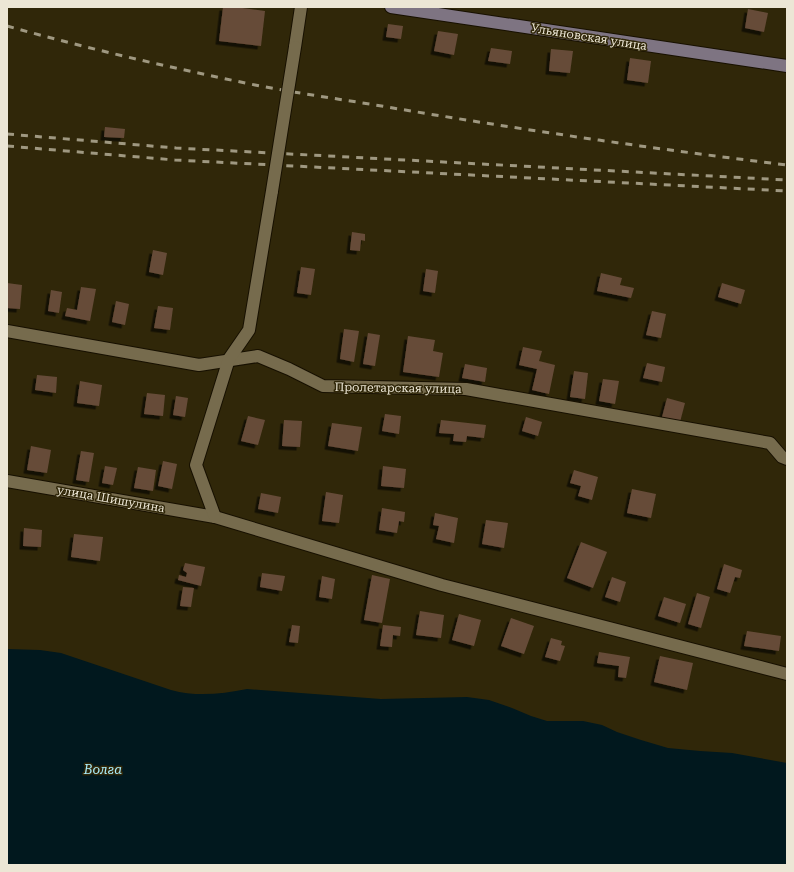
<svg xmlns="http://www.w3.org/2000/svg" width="794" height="872" font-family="'Roboto Serif',serif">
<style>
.water{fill:#01181e}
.building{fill:#664b39;filter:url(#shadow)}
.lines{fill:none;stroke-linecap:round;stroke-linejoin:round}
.street-casing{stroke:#171000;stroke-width:14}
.secondary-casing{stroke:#171000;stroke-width:14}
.street{stroke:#766b4d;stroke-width:12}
.secondary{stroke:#7e7482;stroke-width:12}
.rail{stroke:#9f9881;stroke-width:3;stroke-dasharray:7 7;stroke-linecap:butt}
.street-bridge-casing{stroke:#171000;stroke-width:14;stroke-linecap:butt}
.street-bridge{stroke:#766b4d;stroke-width:12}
.labels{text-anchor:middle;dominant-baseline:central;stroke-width:3;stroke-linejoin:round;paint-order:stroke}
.street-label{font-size:12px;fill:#ece6d5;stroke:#302709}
.water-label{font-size:13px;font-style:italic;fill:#a8edfd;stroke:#302709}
</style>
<defs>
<filter id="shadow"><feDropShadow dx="-3.5" dy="3.5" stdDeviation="0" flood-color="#0009"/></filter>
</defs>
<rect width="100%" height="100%" fill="#302709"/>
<path class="water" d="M7,649L40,650L61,653L171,690C197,697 221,694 247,689L381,699L467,697L489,700L512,708L531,716L547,721H583L602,725L617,732L641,740L668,748L700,751L732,753L787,763V865H7Z"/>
<g class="building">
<polygon points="223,7 235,7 265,11 261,46 219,41"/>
<polygon points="748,9 768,13 764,32 745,28"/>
<polygon points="388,24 403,26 401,39 386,37"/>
<polygon points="438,31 458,34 454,55 434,51"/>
<polygon points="491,48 512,51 510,64 488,61"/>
<polygon points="551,49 573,51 570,73 549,71"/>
<polygon points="630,58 651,61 648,83 627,80"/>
<polygon points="105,127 125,129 124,138 104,137"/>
<polygon points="352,232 365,234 365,241 361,240 360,251 350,250"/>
<polygon points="153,250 167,253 163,275 149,272"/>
<polygon points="301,267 315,269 311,295 297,293"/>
<polygon points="426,269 438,271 435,293 423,291"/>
<polygon points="601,273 622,278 620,285 634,288 631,298 597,291"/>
<polygon points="7,283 22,285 20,309 7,308"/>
<polygon points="722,283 745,290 741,304 718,297"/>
<polygon points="81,287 96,289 90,321 65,316 67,308 77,310"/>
<polygon points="51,290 62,292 59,313 48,311"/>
<polygon points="116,301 129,304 125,325 112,322"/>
<polygon points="158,306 173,308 170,330 154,328"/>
<polygon points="652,311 666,314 661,338 646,335"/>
<polygon points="344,329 359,331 354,362 340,359"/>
<polygon points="368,333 380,335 375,366 363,364"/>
<polygon points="408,336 435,340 433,351 443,353 439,377 403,372"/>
<polygon points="523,347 542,351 539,361 555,365 549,394 532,390 537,369 519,365"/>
<polygon points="647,363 665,367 662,382 643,378"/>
<polygon points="465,364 487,368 485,382 462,378"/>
<polygon points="574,371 588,373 585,399 570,397"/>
<polygon points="37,375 57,377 56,393 35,390"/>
<polygon points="603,379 619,381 615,404 599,401"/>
<polygon points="80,381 102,385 99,406 77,403"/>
<polygon points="147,393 165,395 163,416 144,414"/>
<polygon points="176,396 188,398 185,417 173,415"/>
<polygon points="667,398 685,403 680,422 662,417"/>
<polygon points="385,414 401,416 399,434 382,431"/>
<polygon points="248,416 265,420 258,445 241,441"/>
<polygon points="526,417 542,422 538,436 522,431"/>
<polygon points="284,420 302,421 300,447 282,446"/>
<polygon points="441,420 486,425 484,438 467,436 466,442 453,441 454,434 439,433"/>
<polygon points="332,423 362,427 358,451 328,446"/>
<polygon points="31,446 51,450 47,473 27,470"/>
<polygon points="81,451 94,453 89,482 76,480"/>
<polygon points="163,461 177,464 172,489 158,486"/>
<polygon points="105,466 117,468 113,485 102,483"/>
<polygon points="383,466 406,469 404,488 381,486"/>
<polygon points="138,467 156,470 153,491 134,488"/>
<polygon points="574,470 598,477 592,500 578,496 581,486 570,483"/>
<polygon points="632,489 656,494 651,518 627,513"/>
<polygon points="326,492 343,495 339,523 322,521"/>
<polygon points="261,493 281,497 278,513 258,509"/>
<polygon points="382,508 405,512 404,522 399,521 397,533 379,530"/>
<polygon points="435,513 458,518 454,543 436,539 439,526 433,525"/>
<polygon points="486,520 508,523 504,548 482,544"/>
<polygon points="24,528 42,530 41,547 23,546"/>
<polygon points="74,534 103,537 100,561 71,557"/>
<polygon points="581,542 607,552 593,588 567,578"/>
<polygon points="185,563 205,567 201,586 178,580 179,575 186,577 187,573 183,570"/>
<polygon points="724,564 742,570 740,578 735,577 730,593 717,589"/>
<polygon points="262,573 285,576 282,591 260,587"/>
<polygon points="372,575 390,579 382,623 364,620"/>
<polygon points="322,576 335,579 332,599 319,597"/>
<polygon points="612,577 626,582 620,602 605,597"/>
<polygon points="183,587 194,588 191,607 180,606"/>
<polygon points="697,593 710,597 701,628 688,624"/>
<polygon points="664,597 686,604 680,623 658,616"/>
<polygon points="420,611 444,615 441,638 416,635"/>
<polygon points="459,614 481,620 474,646 452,640"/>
<polygon points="511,618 534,626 524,654 501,646"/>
<polygon points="292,625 300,626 298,643 289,642"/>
<polygon points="383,625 401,627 400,636 393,635 392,647 380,646"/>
<polygon points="747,631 781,636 779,651 744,646"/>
<polygon points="551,638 562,641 561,645 565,646 560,661 545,657"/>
<polygon points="599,652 630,657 626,678 618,677 619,666 597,663"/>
<polygon points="660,656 693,663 687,690 654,682"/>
</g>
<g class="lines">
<defs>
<g id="street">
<polyline points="295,47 301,7"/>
<polyline points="7,331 199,365 258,356 289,369 323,386 466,389 770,443 782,457 787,459"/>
<polyline points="7,481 215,517 442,585 787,674"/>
<polyline points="215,517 196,465 229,359 249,330 272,191"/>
</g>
<polyline id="secondary" points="391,7 787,66"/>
</defs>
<use href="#street" class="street-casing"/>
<use href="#secondary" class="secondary-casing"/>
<use href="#street" class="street"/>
<use href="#secondary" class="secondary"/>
<g class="rail">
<path d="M7,26C89,49 172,68 255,85C301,94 347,100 393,108C524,130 655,149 787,165"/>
<polyline points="7,134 176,148 787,180"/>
<polyline points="7,146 175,160 787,191"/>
</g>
<defs>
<polyline id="street-bridge" points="272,191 295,47"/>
</defs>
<use href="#street-bridge" class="street-bridge-casing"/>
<use href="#street-bridge" class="street-bridge"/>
</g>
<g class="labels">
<g class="street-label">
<text transform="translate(589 37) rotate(9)">Ульяновская улица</text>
<text transform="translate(398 388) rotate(1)">Пролетарская улица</text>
<text transform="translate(111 499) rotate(10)">улица Шишулина</text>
</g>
<g class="water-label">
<text x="103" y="769">Волга</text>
</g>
</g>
<rect width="794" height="872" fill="none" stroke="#ece6d5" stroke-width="16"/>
</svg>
